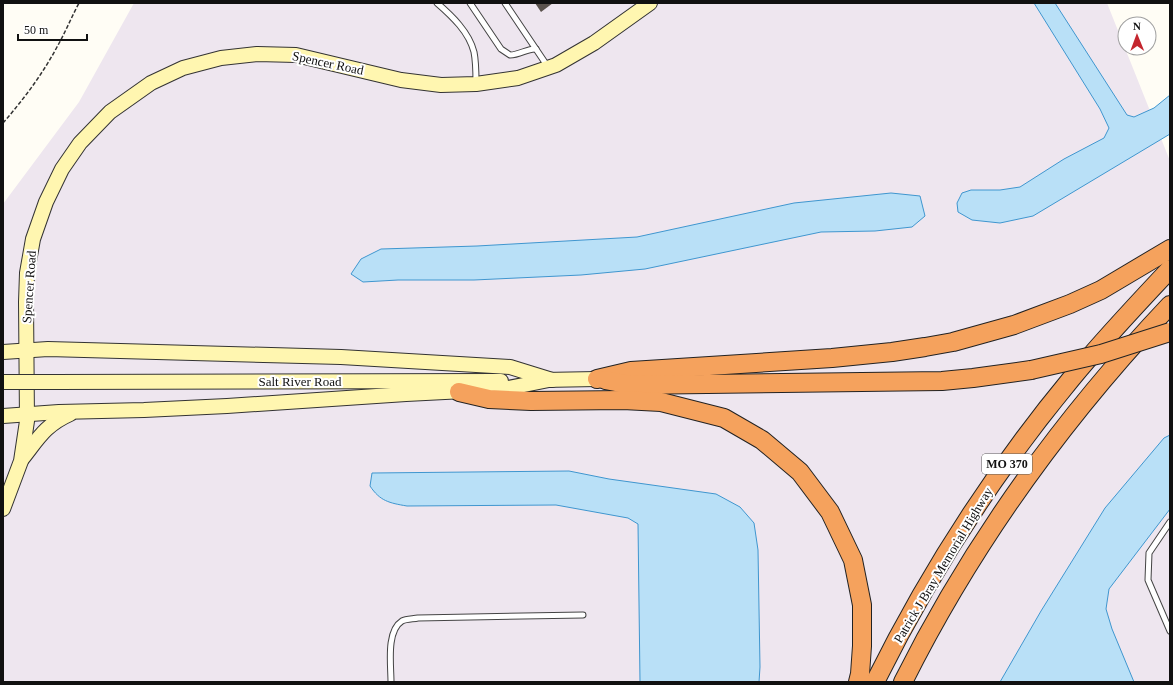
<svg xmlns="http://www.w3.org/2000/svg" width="1173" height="685" font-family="Georgia,serif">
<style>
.industrial{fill:#eee6ef}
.water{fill:#b9e0f7;stroke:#3f96cf}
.building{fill:#5a524d}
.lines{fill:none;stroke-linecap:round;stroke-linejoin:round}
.lane-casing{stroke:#444;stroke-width:7}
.secondary-casing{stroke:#333;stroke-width:16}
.highway-casing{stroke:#222;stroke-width:20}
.path{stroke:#333;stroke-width:1.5;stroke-dasharray:4 2;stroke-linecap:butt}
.lane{stroke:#fff;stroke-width:5}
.secondary{stroke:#fff6b0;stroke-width:14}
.highway{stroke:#f5a25d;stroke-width:18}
.secondary-bridge-casing{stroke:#333;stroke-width:16;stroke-linecap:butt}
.highway-bridge-casing{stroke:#222;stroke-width:20;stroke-linecap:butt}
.secondary-bridge{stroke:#fff6b0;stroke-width:14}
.highway-bridge{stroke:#f5a25d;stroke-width:18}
.labels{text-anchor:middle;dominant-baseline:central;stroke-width:4;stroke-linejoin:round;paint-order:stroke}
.shield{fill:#fff;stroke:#585858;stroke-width:1}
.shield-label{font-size:12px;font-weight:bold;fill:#111}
.street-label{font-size:13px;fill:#111;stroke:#fff}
</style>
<rect width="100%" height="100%" fill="#fffdf5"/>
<polygon class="industrial" points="134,3 1107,3 1170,161 1170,682 3,682 3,204 79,102"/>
<g class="water">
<polygon points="1034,3 1055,3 1127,115 1134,117 1154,108 1170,95 1170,134 1033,216 1000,223 972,220 958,212 957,203 962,193 971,190 1000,190 1020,187 1064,159 1104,138 1109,128 1100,109"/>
<polygon points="891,193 920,196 925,216 912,227 875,231 821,232 645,269 581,275 474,280 398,280 363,282 351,274 361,259 381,249 477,246 637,237 794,203"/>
<polygon points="1170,435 1170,509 1109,589 1106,609 1112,629 1134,682 1000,682 1041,611 1105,508 1164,438"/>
<path d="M569,471L609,479L716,494L740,507L754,523L758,550L760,667L759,682H640L638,524L628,518L556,505L407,506C389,503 380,501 370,486L372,473Z"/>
</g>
<polygon class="building" points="535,3 553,3 541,12"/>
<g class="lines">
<defs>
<g id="lane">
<path d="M437,3C452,16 469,32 474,52C476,62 476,73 476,83"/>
<path d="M470,3L501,49L510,55C520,55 528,48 536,49"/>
<polyline points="505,3 548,67"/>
<polyline points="1170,522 1149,553 1148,580 1170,631"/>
<path d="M391,682C391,665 386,631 402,621C406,619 413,619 418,618L583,615"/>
</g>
<g id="secondary">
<polyline points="3,352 48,349 341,357 510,367 552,380"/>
<polyline points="543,380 597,379"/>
<polyline points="55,382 501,381"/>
<polyline points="3,416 59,412 144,410 227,406 406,394 503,389 549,380"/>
<path d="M22,459C38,439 45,425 70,414"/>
<polyline points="3,509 21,461 27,421 26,302 27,273 33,239 46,202 62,169 80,143 110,112 151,83 183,68 221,58 257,54 296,55 401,80 441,85 476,84 518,78 556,65 594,43 650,3"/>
</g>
<g id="highway">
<polyline points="597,379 631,371 832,358 892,352 925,347 953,342 1014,325 1070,304 1101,290 1170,249"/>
<polyline points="605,380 631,385 942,381 973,378 1031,370"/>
<polyline points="459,392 489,399 531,401 623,400 661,402 724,418 762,440 800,472 830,512 853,560 862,605 862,646 860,674 858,682"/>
<path d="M875,682C928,575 994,472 1071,379C1102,341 1136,305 1170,269"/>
<path d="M903,682C972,544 1064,417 1170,305"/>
</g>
</defs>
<use href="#lane" class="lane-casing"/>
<use href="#secondary" class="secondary-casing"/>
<use href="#highway" class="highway-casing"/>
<path class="path" d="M3,123C23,100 42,75 57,47C65,33 71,18 79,3"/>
<use href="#lane" class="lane"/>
<use href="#secondary" class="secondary"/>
<use href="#highway" class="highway"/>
<defs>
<polyline id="secondary-bridge" points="3,382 55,382"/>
<polyline id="highway-bridge" points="1031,370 1101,354 1170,332"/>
</defs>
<use href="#secondary-bridge" class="secondary-bridge-casing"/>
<use href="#highway-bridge" class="highway-bridge-casing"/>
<use href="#secondary-bridge" class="secondary-bridge"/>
<use href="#highway-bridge" class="highway-bridge"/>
</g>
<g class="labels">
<rect class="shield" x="982" y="454" width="50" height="20" rx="3"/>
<g class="shield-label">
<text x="1007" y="464">MO 370</text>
</g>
<g class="street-label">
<text transform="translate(328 63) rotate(12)">Spencer Road</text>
<text transform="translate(29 287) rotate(-86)">Spencer Road</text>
<text x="300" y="381">Salt River Road</text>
<text transform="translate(943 565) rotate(-59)">Patrick J Bray Memorial Highway</text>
</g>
</g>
<rect width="1173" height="685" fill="none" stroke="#111111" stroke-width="8"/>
<g transform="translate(1137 36) rotate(359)"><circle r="19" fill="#ffffff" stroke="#a0a0a0"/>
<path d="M0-3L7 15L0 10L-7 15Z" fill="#c4262e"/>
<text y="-6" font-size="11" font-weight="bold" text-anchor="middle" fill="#111111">N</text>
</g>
<path d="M18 34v6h69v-6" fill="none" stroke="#111111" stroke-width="2"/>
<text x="24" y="34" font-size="12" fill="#111111" stroke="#ffffff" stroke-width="3" paint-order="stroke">50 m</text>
</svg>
